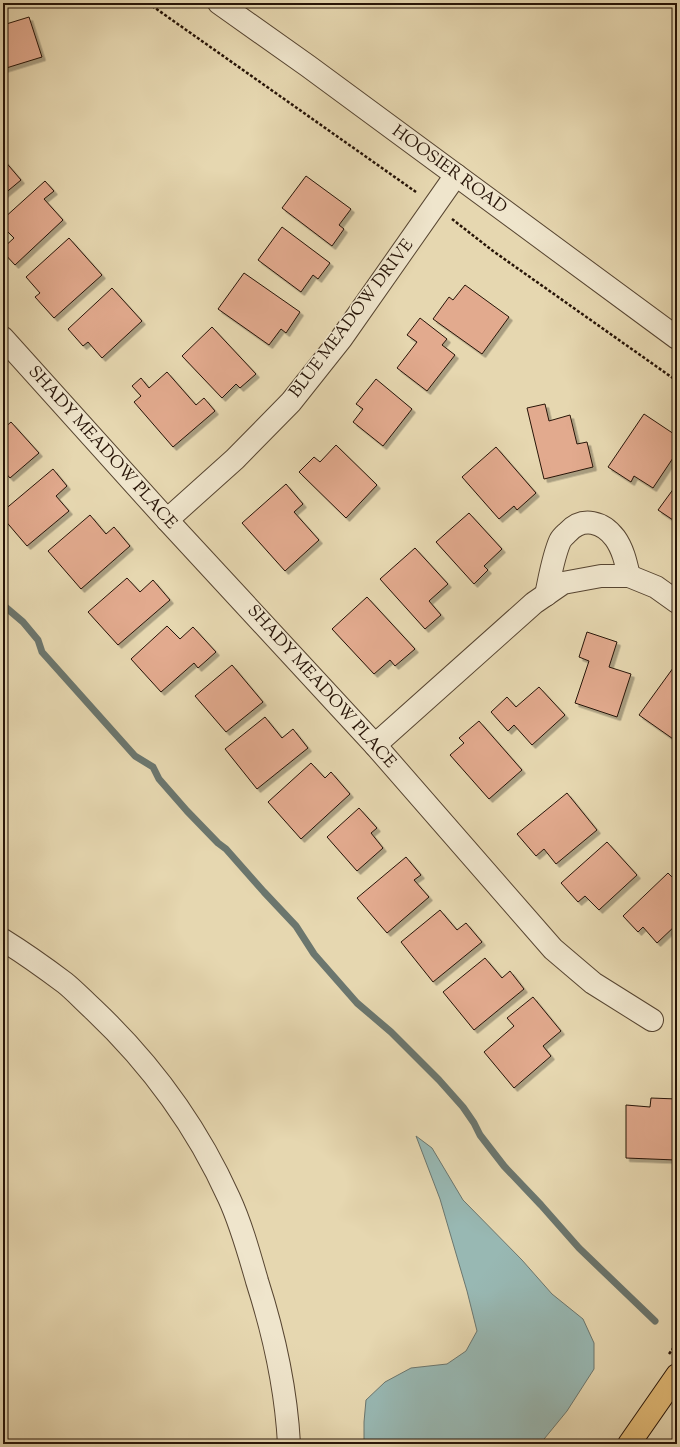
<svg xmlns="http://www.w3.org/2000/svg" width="680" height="1447" font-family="'Sorts Mill Goudy',serif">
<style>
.water{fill:#98b8b3;stroke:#6b766e}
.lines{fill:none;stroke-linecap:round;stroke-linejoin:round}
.stream{stroke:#6b766e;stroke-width:7}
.building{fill:#e2aa8e;stroke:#271407;filter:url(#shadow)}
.minor-casing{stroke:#574531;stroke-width:24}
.major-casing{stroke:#271407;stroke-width:24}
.path{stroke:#271407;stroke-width:2.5;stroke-dasharray:3 2;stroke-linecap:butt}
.minor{stroke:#efe5cc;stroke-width:22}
.major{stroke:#e3bc78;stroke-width:22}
.labels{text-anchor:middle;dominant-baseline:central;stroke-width:3;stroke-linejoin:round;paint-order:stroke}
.street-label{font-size:17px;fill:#271407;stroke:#efe5cc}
</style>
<defs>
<filter id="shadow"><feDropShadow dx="3.5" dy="3.5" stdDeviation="0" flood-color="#0004"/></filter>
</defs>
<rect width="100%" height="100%" fill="#e6d7b0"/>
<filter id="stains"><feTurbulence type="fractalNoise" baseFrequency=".005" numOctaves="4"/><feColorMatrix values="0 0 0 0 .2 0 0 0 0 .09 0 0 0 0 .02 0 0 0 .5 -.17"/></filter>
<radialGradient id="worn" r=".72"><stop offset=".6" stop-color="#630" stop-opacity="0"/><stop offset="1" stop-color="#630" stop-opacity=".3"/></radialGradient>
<polygon class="water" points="416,1136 432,1148 463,1200 522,1260 552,1294 583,1319 594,1343 594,1369 567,1411 540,1444 364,1444 364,1422 366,1400 385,1382 411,1368 447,1364 466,1351 477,1331 467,1291 440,1199"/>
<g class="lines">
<polyline class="stream" points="3,605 23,622 38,640 42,652 135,756 153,767 159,779 187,811 218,843 226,849 264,892 296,926 314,954 357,1003 391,1032 439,1080 463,1107 474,1123 480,1135 504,1166 541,1205 579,1248 655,1321"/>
</g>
<g class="building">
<polygon points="29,17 42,57 3,69 3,25"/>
<polygon points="3,159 21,180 3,195"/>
<polygon points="306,176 351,209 339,225 344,229 332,246 282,208"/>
<polygon points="45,181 54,191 44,199 63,220 15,265 3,252 3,248 14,238 3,227 3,219"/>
<polygon points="282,227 330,263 318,279 313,275 301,292 258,260"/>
<polygon points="69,238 102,275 54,318 35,297 40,293 26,277"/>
<polygon points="244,273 300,312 286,333 281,329 269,345 218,309"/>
<polygon points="465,285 509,317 482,354 433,319 449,297 453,300"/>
<polygon points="112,288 142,321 102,358 88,342 83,346 68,329"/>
<polygon points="420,318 447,339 442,345 455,355 427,391 397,368 417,342 407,335"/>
<polygon points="212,327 256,374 240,388 236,384 222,398 182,356"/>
<polygon points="167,372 196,405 204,398 215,411 173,447 134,402 141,396 132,386 141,378 149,388"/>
<polygon points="376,379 412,409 383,446 353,422 363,409 356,404"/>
<polygon points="545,404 549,421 570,415 577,444 587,442 593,467 544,479 527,408"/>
<polygon points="644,414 677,436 677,452 653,488 634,476 631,482 608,467"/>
<polygon points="11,422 39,453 10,478 3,470 3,429"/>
<polygon points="336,445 377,485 346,518 299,472 314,457 320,462"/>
<polygon points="496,447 536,493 517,510 514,506 499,519 462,477"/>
<polygon points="53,469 67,486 56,496 69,511 27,546 3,518 3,511"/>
<polygon points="286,484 303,504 294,512 319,540 285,571 242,523"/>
<polygon points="677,484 677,520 676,522 658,510"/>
<polygon points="469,513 502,549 484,566 488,570 474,584 436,542"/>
<polygon points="90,515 106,534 114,527 130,546 81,589 48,551"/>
<polygon points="415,548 448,584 429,601 441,615 425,629 380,579"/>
<polygon points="127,578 140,592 153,580 170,600 118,645 88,612"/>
<polygon points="367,597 415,649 395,666 390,660 374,674 332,629"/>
<polygon points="167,626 180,639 193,627 216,652 198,668 194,663 161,692 131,659"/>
<polygon points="587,632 617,642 609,667 631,674 617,717 575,703 589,661 579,657"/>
<polygon points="676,664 677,665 677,740 676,741 639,715"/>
<polygon points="232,665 263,702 226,732 195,696"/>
<polygon points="539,687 565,715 532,745 514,725 508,731 491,712 507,697 516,707"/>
<polygon points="265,717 282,738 293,729 308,748 257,789 225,749"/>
<polygon points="479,721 522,770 489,799 450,755 464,743 459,738"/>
<polygon points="311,763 325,778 331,772 350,794 301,839 268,802"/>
<polygon points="567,793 597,830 556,864 544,849 536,856 517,834"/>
<polygon points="359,808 377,828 371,833 383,848 357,871 327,837"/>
<polygon points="607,842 637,875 599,910 585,896 578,902 561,883"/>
<polygon points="406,857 421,875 414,880 429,897 387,933 357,898"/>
<polygon points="668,873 677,882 677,924 657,943 643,927 638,932 623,916"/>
<polygon points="440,910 457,930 466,923 482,942 433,982 401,942"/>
<polygon points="485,958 502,978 510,971 524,989 474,1030 443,992"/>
<polygon points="533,997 561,1031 543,1046 551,1056 514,1088 484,1052 514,1026 507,1018"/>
<polygon points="651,1098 677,1099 676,1160 626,1158 626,1105 650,1107"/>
</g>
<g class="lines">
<defs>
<g id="minor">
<polyline points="219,3 308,66 677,338"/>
<polyline points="3,338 167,520 375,745 553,949 593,983 652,1020"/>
<polyline points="167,520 235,459 291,402 341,339 456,175"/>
<path d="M546,595C550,577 553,557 560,541C562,537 566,534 568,532C583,516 603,522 615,538C623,549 626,563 629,576"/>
<polyline points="375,745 534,603 563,583 601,576 629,576 656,587 677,602"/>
<path d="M3,940C24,953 45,968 65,983C75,991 84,1001 94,1010C150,1063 197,1127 229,1198C241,1224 249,1253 257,1281C274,1334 286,1388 289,1444"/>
</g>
<polyline id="major" points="629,1444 677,1375"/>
</defs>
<use href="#minor" class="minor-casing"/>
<use href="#major" class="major-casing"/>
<g class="path">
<polyline points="148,3 416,192"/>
<polyline points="452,219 493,251 677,381"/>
<polyline points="669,1354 677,1343"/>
</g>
<use href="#minor" class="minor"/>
<use href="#major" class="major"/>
</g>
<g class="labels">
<g class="street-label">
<text transform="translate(449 170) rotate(36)">HOOSIER ROAD</text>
<text transform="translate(352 319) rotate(-53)">BLUE MEADOW DRIVE</text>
<text transform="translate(102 448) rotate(48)">SHADY MEADOW PLACE</text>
<text transform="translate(321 687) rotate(48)">SHADY MEADOW PLACE</text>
</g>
</g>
<rect width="680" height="1447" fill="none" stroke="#e6d7b0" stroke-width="16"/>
<rect x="4" y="4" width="672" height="1439" fill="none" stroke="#271407" stroke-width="2"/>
<rect x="8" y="8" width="664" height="1431" fill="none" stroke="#271407"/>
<rect width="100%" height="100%" filter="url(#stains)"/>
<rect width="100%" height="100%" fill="url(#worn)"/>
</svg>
